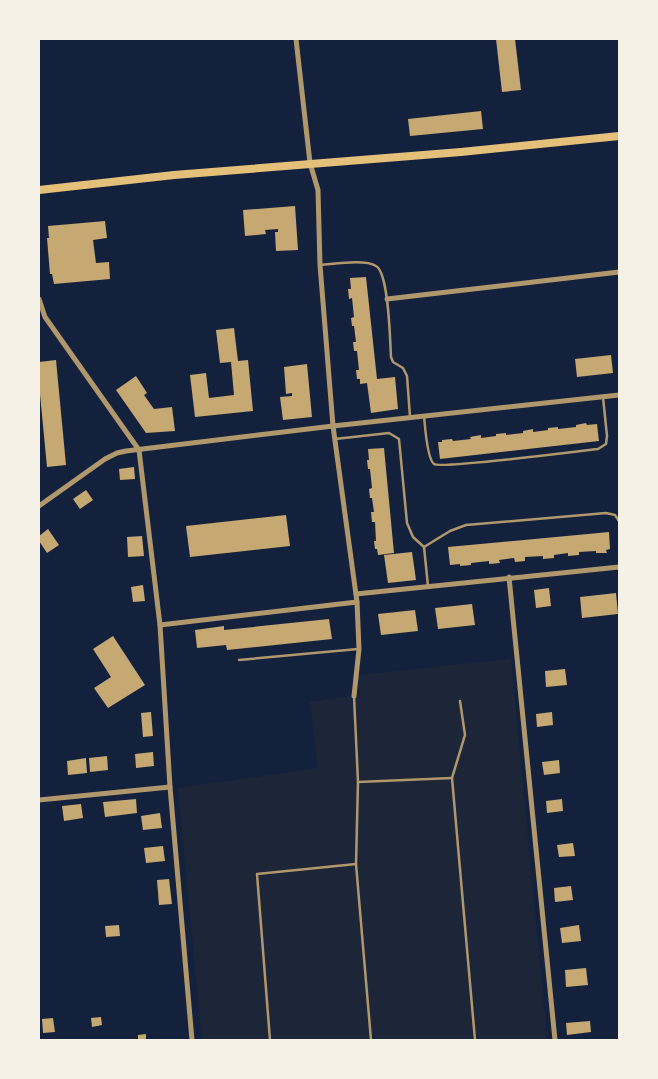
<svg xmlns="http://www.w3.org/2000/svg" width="658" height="1079" font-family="'DejaVu Sans',sans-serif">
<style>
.green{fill:#1d2539}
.building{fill:#c6a872}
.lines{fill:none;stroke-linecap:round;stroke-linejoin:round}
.service{stroke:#b1986c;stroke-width:2.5}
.minor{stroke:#b1986c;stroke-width:5}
.secondary{stroke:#e5c07b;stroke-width:8}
</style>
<rect width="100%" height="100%" fill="#14213d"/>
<polygon class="green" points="511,659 547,1040 202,1040 178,788 318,768 310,702 360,695 358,675"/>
<g class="building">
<polygon points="496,39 515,39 521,90 502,92"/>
<polygon points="481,111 483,129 410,136 408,119"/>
<polygon points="295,206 298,250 276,251 275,232 278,232 278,229 265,230 266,234 245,236 243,210"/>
<polygon points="105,221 107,238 93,240 96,263 109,262 110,279 54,284 52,274 50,274 47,238 49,238 48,226"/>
<polygon points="366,277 377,379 395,377 398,409 371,413 367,383 360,384 360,379 357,379 356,370 359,370 357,351 354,351 353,342 356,342 354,326 352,326 351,318 354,317 352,298 349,299 348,289 351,289 350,278"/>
<polygon points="234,328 238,361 248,360 253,411 195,417 190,375 206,373 209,398 234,395 231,362 220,363 216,330"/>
<polygon points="611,355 613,373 577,377 575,359"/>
<polygon points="56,360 66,465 47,467 39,384 39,362"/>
<polygon points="307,364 312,417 283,420 280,397 292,396 292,393 286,394 284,367"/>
<polygon points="136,376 147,393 144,395 154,409 172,407 175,431 146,433 116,390"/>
<polygon points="586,423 587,425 597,424 599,441 440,459 438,442 442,442 442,440 452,439 453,441 471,439 470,437 481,435 481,438 496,436 496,434 506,433 506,435 523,433 523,431 533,429 533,432 548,430 548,428 558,427 558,429 576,427 576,425"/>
<polygon points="384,448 394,553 378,555 377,549 375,549 374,541 376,541 375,522 372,522 371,512 374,512 372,498 370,498 369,489 372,488 370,469 368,469 367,460 369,460 368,449"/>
<polygon points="134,467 135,479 120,480 119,469"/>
<polygon points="86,490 93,500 80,509 73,499"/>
<polygon points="286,515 290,546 190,557 186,526"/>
<polygon points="48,529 59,545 47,553 39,541 39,536"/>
<polygon points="609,532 610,549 606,550 607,553 596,553 596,551 579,552 579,555 568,556 568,553 554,555 554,558 543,559 543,556 525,557 525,561 515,562 514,558 499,560 500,563 489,564 489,561 471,563 471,565 460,566 460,564 450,565 448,547"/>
<polygon points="142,536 144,556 128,557 127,537"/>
<polygon points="412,552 416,580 388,583 384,555"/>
<polygon points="143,585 145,601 133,602 131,587"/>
<polygon points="549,588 551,606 536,608 534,590"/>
<polygon points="616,593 618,614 582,618 580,597"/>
<polygon points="472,604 475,625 438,629 435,608"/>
<polygon points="415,610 418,631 381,635 378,614"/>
<polygon points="329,619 332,639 227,650 226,645 197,648 195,630 224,626 224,630"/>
<polygon points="113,636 145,685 108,708 94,688 111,677 93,649"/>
<polygon points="565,669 567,685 546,687 545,671"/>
<polygon points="151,712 153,736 143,737 141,713"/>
<polygon points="552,712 553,725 537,727 536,714"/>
<polygon points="153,752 154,766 136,768 135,754"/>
<polygon points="107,756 108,770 90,772 89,758"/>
<polygon points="86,758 87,773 68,775 67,761"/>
<polygon points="559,760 560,773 544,775 542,762"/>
<polygon points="136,799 137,813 105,817 103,802"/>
<polygon points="562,799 563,811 547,813 546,801"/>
<polygon points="81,804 83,818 64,821 62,806"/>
<polygon points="160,813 162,828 143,830 141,816"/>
<polygon points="573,843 575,856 559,857 557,845"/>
<polygon points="163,846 165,861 146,863 144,848"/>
<polygon points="169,879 172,904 159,905 157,880"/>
<polygon points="571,886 573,900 555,902 554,888"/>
<polygon points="119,925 120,936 106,937 105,926"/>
<polygon points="579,925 581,941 562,943 560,928"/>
<polygon points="586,968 588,985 566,987 565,970"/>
<polygon points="101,1017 102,1025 92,1027 91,1018"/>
<polygon points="53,1018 55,1032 43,1033 42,1019"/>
<polygon points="590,1021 591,1032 567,1035 566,1023"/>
<polygon points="146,1034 146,1040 138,1040 138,1035"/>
</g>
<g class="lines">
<g class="service">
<path d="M321,265C335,264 365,259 376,266C389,273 390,341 391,357L393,362L403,368L407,376L410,417"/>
<path d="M424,416C425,426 427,459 434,464C441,469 579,451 598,449L606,444L607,436L603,397"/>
<polyline points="335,439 389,433 399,439 407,523 413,537 424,547 428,586"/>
<polyline points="424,547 450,531 466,525 606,513 615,515 619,521"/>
<polyline points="239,660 358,649"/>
<polyline points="354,696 358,782 356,864 371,1040"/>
<polyline points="460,701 465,735 452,778 475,1040"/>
<polyline points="358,782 452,778"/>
<polyline points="270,1040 257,874 356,864"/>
</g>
<g class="minor">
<polyline points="296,39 310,163 318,190 320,265 333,426 357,602 359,649 354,696"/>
<polyline points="39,299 45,317 139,450 160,625 170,787 192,1040"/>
<polyline points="387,299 619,272"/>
<polyline points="39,506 105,459 117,453 126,451 333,426 619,395"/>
<polyline points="509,577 555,1040"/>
<polyline points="356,594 619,567"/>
<polyline points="160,625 357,602"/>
<polyline points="39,800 170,787"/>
</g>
<polyline class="secondary" points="39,190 174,175 461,152 619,136"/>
</g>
<rect width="658" height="1079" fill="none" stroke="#f6f1e7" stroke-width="80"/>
</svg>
